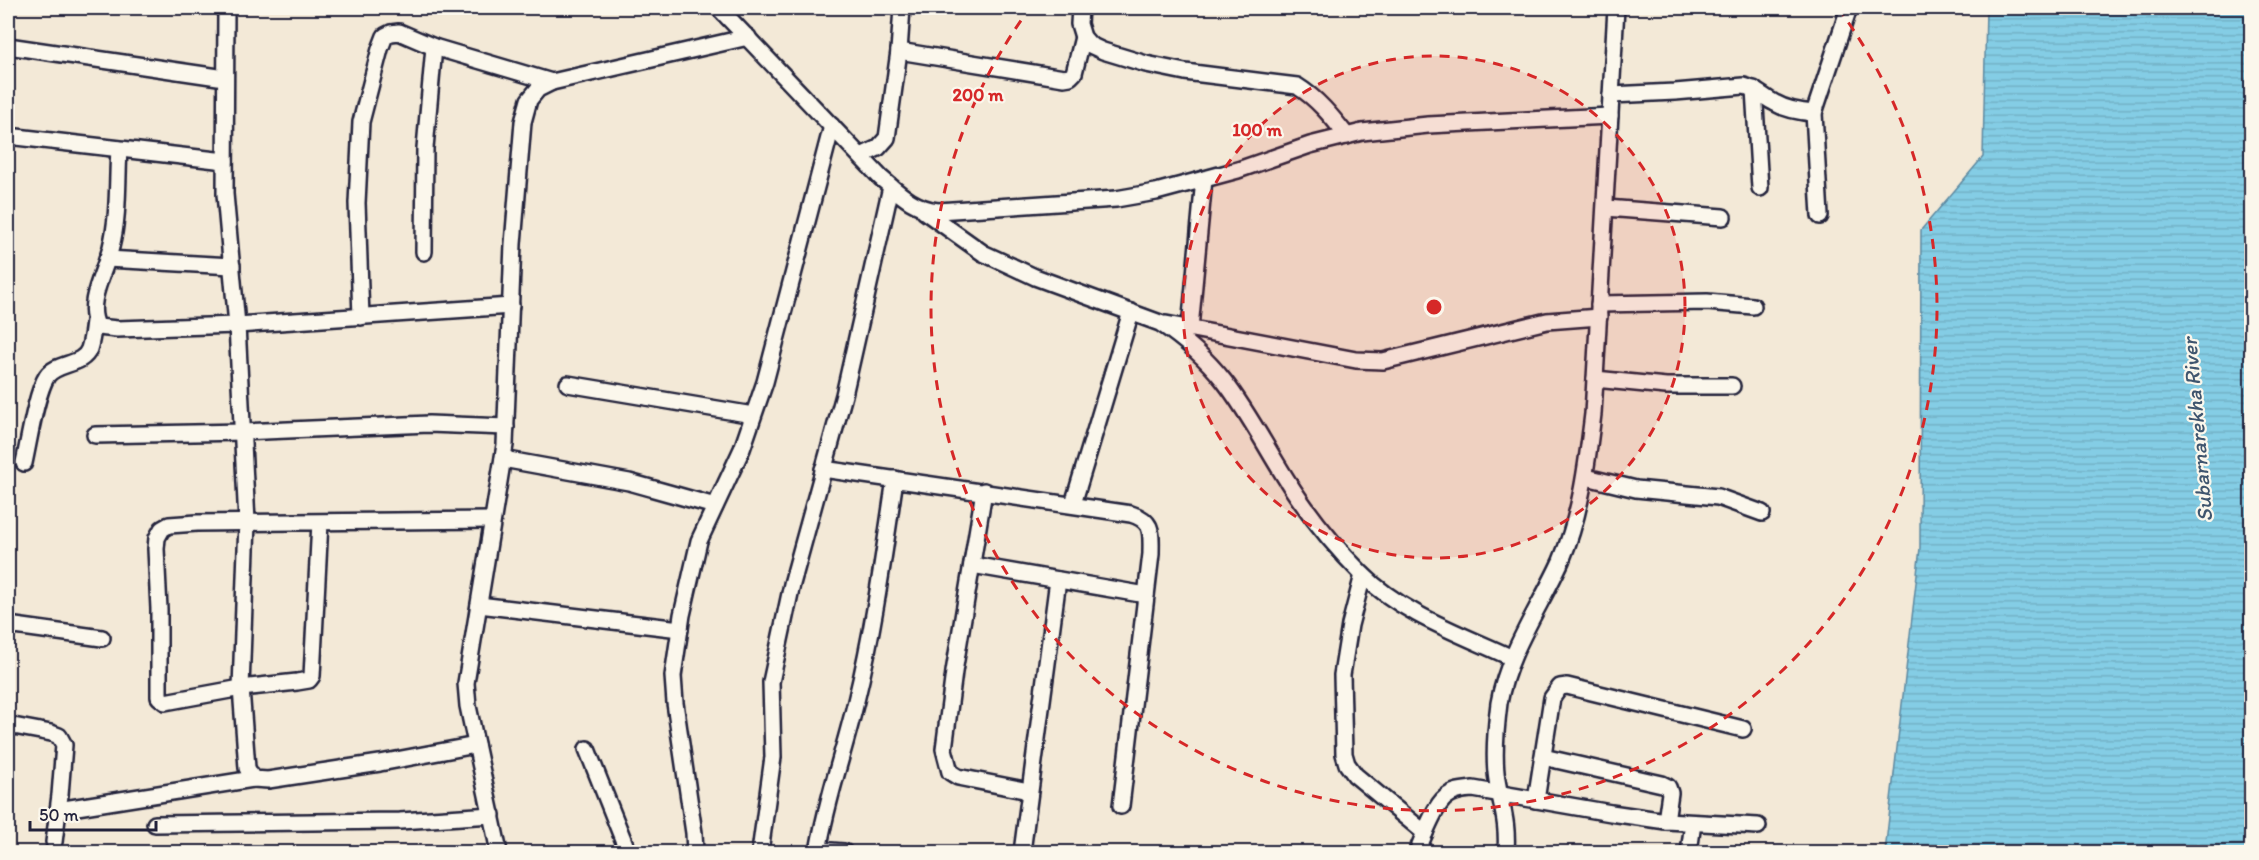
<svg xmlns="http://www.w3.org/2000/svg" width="2259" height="860" font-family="Itim,sans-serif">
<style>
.water{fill:url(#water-rules);stroke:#5d89a1;stroke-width:1.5}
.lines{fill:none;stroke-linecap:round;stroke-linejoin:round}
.minor-casing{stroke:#22223b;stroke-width:20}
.minor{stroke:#fbf7ec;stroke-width:15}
.ring{fill:none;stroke:#d62828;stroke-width:3;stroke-dasharray:10 8}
.labels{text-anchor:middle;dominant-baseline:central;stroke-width:4.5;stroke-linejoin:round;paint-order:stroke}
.water-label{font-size:22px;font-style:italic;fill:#3f556e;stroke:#fbf7ec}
.centre{fill:#d62828;stroke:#fbf7ec;stroke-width:3}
.ring-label{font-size:18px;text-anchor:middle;font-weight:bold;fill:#d62828;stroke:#fbf7ec;stroke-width:4.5;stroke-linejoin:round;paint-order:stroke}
</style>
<defs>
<pattern id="water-rules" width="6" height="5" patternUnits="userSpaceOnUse" patternTransform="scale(1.5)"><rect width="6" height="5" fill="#84cde5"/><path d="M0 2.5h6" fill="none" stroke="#72b0c5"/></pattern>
</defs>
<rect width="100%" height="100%" fill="#f3e9d7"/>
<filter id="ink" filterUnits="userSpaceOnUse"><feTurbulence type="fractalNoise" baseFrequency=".0167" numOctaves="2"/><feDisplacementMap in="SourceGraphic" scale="12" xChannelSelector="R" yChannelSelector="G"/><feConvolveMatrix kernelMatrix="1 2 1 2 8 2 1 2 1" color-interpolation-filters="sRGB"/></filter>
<g filter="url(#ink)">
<polygon class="water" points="1986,8 2251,8 2251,852 1885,852 1920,548 1921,230 1983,157"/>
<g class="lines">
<defs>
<g id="minor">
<polyline points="226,8 225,194 237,325 247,522 241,688 247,768 253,779 268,780 380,763 476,745"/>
<path d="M719,8L881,178C900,194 913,208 938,211L1116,199L1156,192L1238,170L1310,145L1362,132L1428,125L1610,116"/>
<path d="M1080,8L1079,24L1083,37L1090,45L1103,51L1146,64L1185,72L1297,86C1318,99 1332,117 1347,136"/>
<polyline points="8,46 225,78"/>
<polyline points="899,51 1064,78 1070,77 1074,73 1083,37"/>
<polyline points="1754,89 1760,188"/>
<path d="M1611,95L1675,92L1744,86C1757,89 1764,98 1775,103C1787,110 1800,112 1814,113"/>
<polyline points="8,136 225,161"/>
<path d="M119,149C117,181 119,216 111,247C106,270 84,304 98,327L117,329L237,325L511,306"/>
<polyline points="861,156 878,148 887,138 899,51 902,8"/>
<polyline points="1606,208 1723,217"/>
<path d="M924,211L983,253L1035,277L1160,323C1184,339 1206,358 1224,381C1253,418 1273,462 1300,500C1318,526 1339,551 1362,574C1402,614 1461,634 1512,658"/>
<polyline points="1820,216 1814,113 1849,8"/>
<polyline points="424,252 425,148 434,47"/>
<polyline points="107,259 232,266"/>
<polyline points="1599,304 1707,302 1753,306"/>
<polyline points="361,317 357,203 361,122 380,49 385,36 391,33 399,32 434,47 552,82"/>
<polyline points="1166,324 1356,360 1383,361 1547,321 1599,317"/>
<polyline points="1190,328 1204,179"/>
<polyline points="1595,379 1666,386 1732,386"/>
<polyline points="568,384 753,415"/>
<polyline points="95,435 243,432 429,424 506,427"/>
<polyline points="503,459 629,482 715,506"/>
<path d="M24,463C29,441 36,393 47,376C57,362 83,366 89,349C92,340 93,330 94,321"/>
<path d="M823,469L1131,514C1154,521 1151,533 1151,554L1121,806"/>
<polyline points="1586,477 1636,489 1718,497 1762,513"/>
<polyline points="984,491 954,672 944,749 950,772 958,777 1029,791"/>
<polyline points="1073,504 1131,312"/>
<polyline points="320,522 312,676 309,680 297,682 241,688 165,702 159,697 159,609 156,549 157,538 162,529 169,525 197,523 492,520"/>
<polyline points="972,565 1146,595"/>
<polyline points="1363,575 1350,625 1342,675 1344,754 1347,764 1355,775 1425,833"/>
<polyline points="479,605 680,629"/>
<polyline points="8,625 102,638"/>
<polyline points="8,725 51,733 59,736 64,745 60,795 54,842"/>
<polyline points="587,749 628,852"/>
<polyline points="1543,757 1662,784 1668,787 1670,793 1666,821"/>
<polyline points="1536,800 1552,698 1560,687 1567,686 1743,729"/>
<polyline points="58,810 253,779"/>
<polyline points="155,824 400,821 492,815"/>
<polyline points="818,850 844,852"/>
<polyline points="499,852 468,706 466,683 505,445 513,244 523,122 529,100 538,89 552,82 748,37"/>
<polyline points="695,852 694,833 675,703 673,676 682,615 699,541 742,449 765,382 832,126"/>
<polyline points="760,852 773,757 771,682 792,584 844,395 891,187"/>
<path d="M818,852C826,801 844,752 856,701C874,628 884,553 895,479"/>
<polyline points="1022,852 1058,580"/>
<path d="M1417,852C1423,838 1434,806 1446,797C1454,790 1464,790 1473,789L1611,813L1666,821L1758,826"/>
<path d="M1506,852C1508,822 1502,809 1497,780C1493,756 1496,727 1499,703C1508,652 1540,607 1561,561C1581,514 1587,464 1593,414L1616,8"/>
<polyline points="1689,852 1693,823"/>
</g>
</defs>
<use href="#minor" class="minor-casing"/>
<use href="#minor" class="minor"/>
</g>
</g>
<circle cx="1434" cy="307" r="251" fill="#d62828" fill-opacity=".12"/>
<g class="ring">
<circle cx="1434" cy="307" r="251"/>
<path d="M1838 8A503 503 0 1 1 1030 8"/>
</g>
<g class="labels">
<g class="water-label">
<text transform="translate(2197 430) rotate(-95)">Subarnarekha River</text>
</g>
</g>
<circle cx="1434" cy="307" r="9" class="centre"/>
<g class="ring-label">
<text x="978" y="101">200 m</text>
<text x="1257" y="136">100 m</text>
</g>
<rect width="2259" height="860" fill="none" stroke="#fbf7ec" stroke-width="30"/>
<rect x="15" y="15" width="2229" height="830" fill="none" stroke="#22223b" stroke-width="2" filter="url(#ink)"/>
<path d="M30 821v9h126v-9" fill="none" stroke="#22223b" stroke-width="3"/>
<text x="39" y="821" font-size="18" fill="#22223b" stroke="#fbf7ec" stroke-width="4.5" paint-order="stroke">50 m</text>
</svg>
